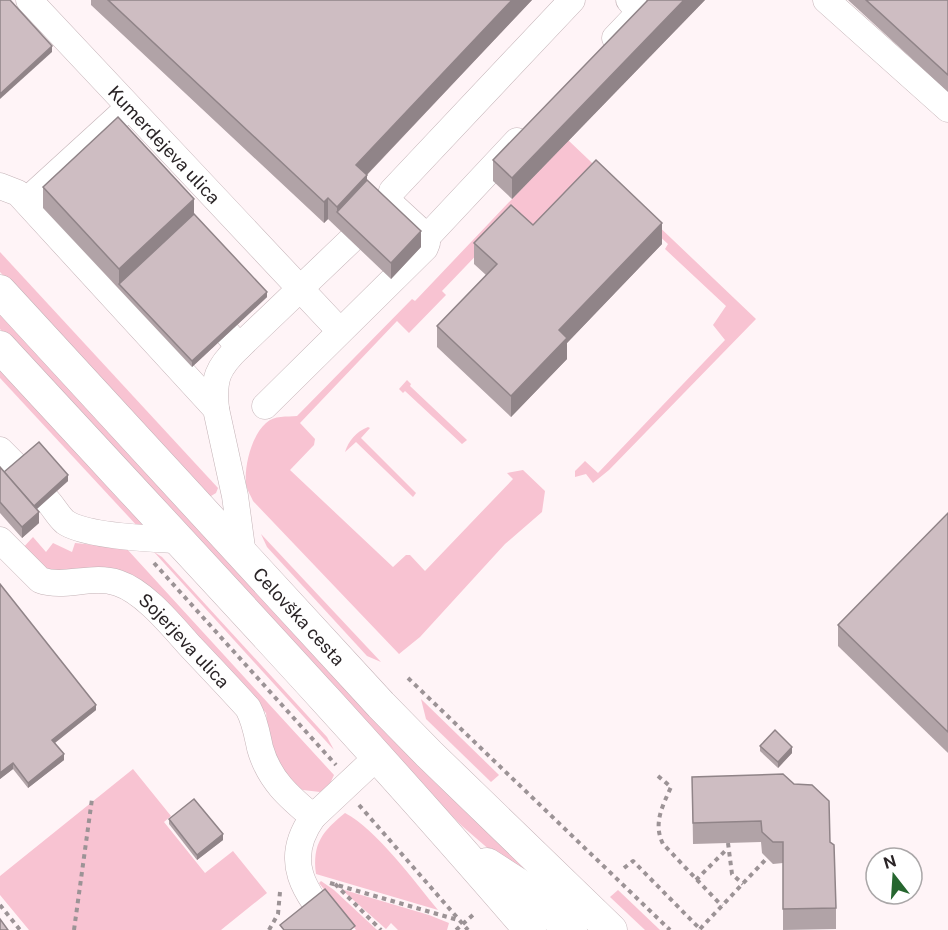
<svg xmlns="http://www.w3.org/2000/svg" width="948" height="930" font-family="'Public Sans',sans-serif">
<style>
.green{fill:#f8c3d2}
.lines{fill:none;stroke-linecap:round;stroke-linejoin:round}
.minor-casing{stroke:#c4b3b7;stroke-width:27}
.major-casing{stroke:#c4b3b7;stroke-width:33}
.path{stroke:#9c9396;stroke-width:4;stroke-dasharray:4.5 4.5;stroke-linecap:butt}
.minor{stroke:#fff;stroke-width:26}
.major{stroke:#fff;stroke-width:32}
.wall{fill:#b1a3a7}
.shaded-wall{fill:#908488}
.building{fill:#cebdc2;stroke:#908488;stroke-width:1.5}
.labels{text-anchor:middle;dominant-baseline:central;stroke-width:6;stroke-linejoin:round;paint-order:stroke}
.street-label{font-size:18px;fill:#2a2426;stroke:#fff}
</style>
<rect width="100%" height="100%" fill="#fff4f7"/>
<g class="green">
<path d="M568,140L756,319L609,470L593,483L586,474L575,477V471L585,461L598,473L725,340L713,325L726,306L665,249L668,244L595,177L534,241L511,219L442,291L446,295L409,333L397,321L300,423L315,439L314,445L290,470L393,567L406,555H410L425,571L513,479L507,473L523,470L545,491L542,512L505,544L420,637L399,654L253,501C251,496 247,490 246,484C244,466 252,435 266,423C274,415 287,417 297,416L412,299L415,301Z"/>
<polygon points="0,252 218,488 216,493 211,496 205,495 0,272"/>
<polygon points="0,309 593,930 582,930 462,826 420,785 0,329"/>
<polygon points="0,366 143,521 143,526 140,529 0,378"/>
<polygon points="407,380 411,384 410,386 467,440 462,444 405,391 403,393 399,389"/>
<path d="M368,427L370,428L361,438L416,493L413,497L356,442L345,452C349,440 356,432 368,427Z"/>
<polygon points="261,534 381,662 367,656 267,547"/>
<polygon points="33,537 46,552 53,543 72,552 75,543 126,548 334,775 328,788 320,792 303,790 294,786 277,763 268,733 266,713 205,647 111,571 83,568 59,574 42,569 20,551"/>
<polygon points="154,552 162,557 327,737 334,750"/>
<polygon points="421,699 499,775 491,782 426,719"/>
<polygon points="133,769 171,816 164,822 205,873 233,851 267,893 221,930 29,930 0,895 0,876"/>
<path d="M345,813C377,830 414,881 438,910L316,874C312,843 323,831 345,813Z"/>
<polygon points="321,881 334,890 377,930 356,930 319,883"/>
<polygon points="341,889 429,915 449,923 447,930 398,930 391,923 386,929"/>
<polygon points="618,890 660,930 645,930 610,897"/>
</g>
<g class="lines">
<defs>
<g id="minor">
<path id="s1" d="M29,0L340,331"/>
<polyline points="826,0 948,109"/>
<polyline points="615,38 635,17 635,7 629,0"/>
<polyline points="0,186 18,193 216,409 235,496 243,555"/>
<polyline points="26,201 129,107"/>
<polyline points="427,237 517,141"/>
<polyline points="239,347 350,241"/>
<polyline points="265,406 425,248 427,243 427,237 389,202 392,191 572,0"/>
<path d="M216,409C213,379 217,368 239,347L228,334"/>
<polyline points="0,450 17,467"/>
<path d="M47,500C53,506 58,516 65,522C85,536 152,539 177,540"/>
<path id="s2" d="M0,540L40,580C65,589 92,574 118,583C145,592 172,626 191,647C210,667 229,687 248,708C255,721 257,734 260,748C269,780 289,797 313,817L377,757"/>
<path d="M313,817C280,863 307,894 336,930"/>
</g>
<g id="major">
<path id="s3" d="M0,291L381,705L429,754L611,930"/>
<path d="M0,347C178,540 359,731 530,930"/>
<polyline points="487,864 521,886 571,930"/>
</g>
</defs>
<use href="#minor" class="minor-casing"/>
<use href="#major" class="major-casing"/>
<g class="path">
<polyline points="154,563 336,765"/>
<polyline points="408,678 670,930"/>
<path d="M658,776L671,787C662,807 653,824 663,844L722,906"/>
<polyline points="359,805 468,930"/>
<polyline points="728,843 732,874 743,884"/>
<polyline points="624,868 633,861 700,929 699,930"/>
<polyline points="696,880 727,849"/>
<polyline points="330,883 458,920"/>
<polyline points="335,884 381,930"/>
<polyline points="0,905 20,930"/>
<polyline points="700,929 767,858"/>
<polyline points="74,930 92,799"/>
<polyline points="269,930 278,914 280,892"/>
<polyline points="456,930 473,915"/>
</g>
<use href="#minor" class="minor"/>
<use href="#major" class="major"/>
</g>
<g class="wall">
<polygon points="91,0 532,0 367,175 367,180 421,247 391,279 328,219 324,223 91,5"/>
<polygon points="648,0 705,0 512,199 493,181 493,160"/>
<polygon points="848,0 948,0 948,92"/>
<polygon points="43,187 194,214 267,297 192,367 43,208"/>
<polygon points="533,225 662,244 567,343 567,359 511,417 437,347 437,326 486,275 474,264 474,243"/>
<polygon points="0,467 4,472 68,481 37,509 39,523 22,538 0,513"/>
<polygon points="948,513 948,753 838,646 838,625"/>
<polygon points="0,584 96,710 55,743 64,760 28,788 13,769 0,779"/>
<polygon points="760,746 792,753 778,768 760,751"/>
<polygon points="692,777 830,842 836,908 836,929 783,930 783,863 773,864 762,853 761,842 693,844"/>
<polygon points="169,819 223,840 197,860 169,824"/>
</g>
<g class="shaded-wall">
<polygon points="512,0 532,0 356,186 356,165"/>
<polygon points="684,0 705,0 512,199 512,178"/>
<polygon points="52,46 52,52 0,99 0,94"/>
<polygon points="367,175 367,196 337,212 337,207"/>
<polygon points="328,198 328,219 324,223 324,202"/>
<polygon points="194,199 194,220 119,284 119,290 119,269"/>
<polygon points="662,223 662,244 567,343 567,359 511,417 511,396 559,330"/>
<polygon points="421,231 421,247 391,279 391,263"/>
<polygon points="267,292 267,297 192,367 192,361"/>
<polygon points="68,475 68,481 31,514 31,508"/>
<polygon points="39,512 39,523 22,538 22,527"/>
<polygon points="96,705 96,710 52,745 52,740"/>
<polygon points="792,747 792,753 778,768 778,762"/>
<polygon points="64,754 64,760 28,788 28,783"/>
<polygon points="13,763 13,769 0,779 0,773"/>
<polygon points="223,834 223,840 197,860 197,855"/>
</g>
<g class="building">
<polygon points="0,0 10,0 52,46 0,94"/>
<polygon points="108,0 512,0 356,165 367,175 337,207 328,198 324,202"/>
<polygon points="648,0 684,0 512,178 493,160"/>
<polygon points="866,0 948,0 948,75"/>
<polygon points="118,117 194,199 119,269 43,187"/>
<polygon points="596,160 662,223 559,330 567,338 511,396 437,326 497,264 474,243 511,205 533,225"/>
<polygon points="367,180 421,231 391,263 337,212"/>
<polygon points="194,214 267,292 192,361 119,284"/>
<polygon points="39,442 68,475 34,506 4,472"/>
<polygon points="0,467 39,512 22,527 0,502"/>
<polygon points="948,513 948,732 838,625"/>
<polygon points="0,584 96,705 52,740 64,754 28,783 13,763 0,773"/>
<polygon points="775,730 792,747 778,762 760,746"/>
<polygon points="783,774 794,784 812,785 829,801 830,842 834,845 836,908 783,909 783,842 773,842 762,832 761,821 693,823 692,777"/>
<polygon points="194,799 223,834 197,855 169,819"/>
<polygon points="325,889 355,926 350,930 284,930 280,925"/>
<polygon points="0,919 8,930 0,930"/>
</g>
<g class="labels">
<g class="street-label">
<text stroke="none"><textPath href="#s1" startOffset="198">Kumerdejeva ulica</textPath></text>
<text stroke="none"><textPath href="#s3" startOffset="442">Celovška cesta</textPath></text>
<text stroke="none"><textPath href="#s2" startOffset="224">Sojerjeva ulica</textPath></text>
</g>
</g>
<g transform="translate(894 876) rotate(343)"><circle r="28" fill="#ffffff" stroke="#aaa7a8" stroke-width="1.5"/>
<path d="M0-4.5L10 22L0 15L-10 22Z" fill="#26662f"/>
<text y="-9" font-size="16" font-weight="bold" text-anchor="middle" fill="#2a2426">N</text>
</g>
</svg>
